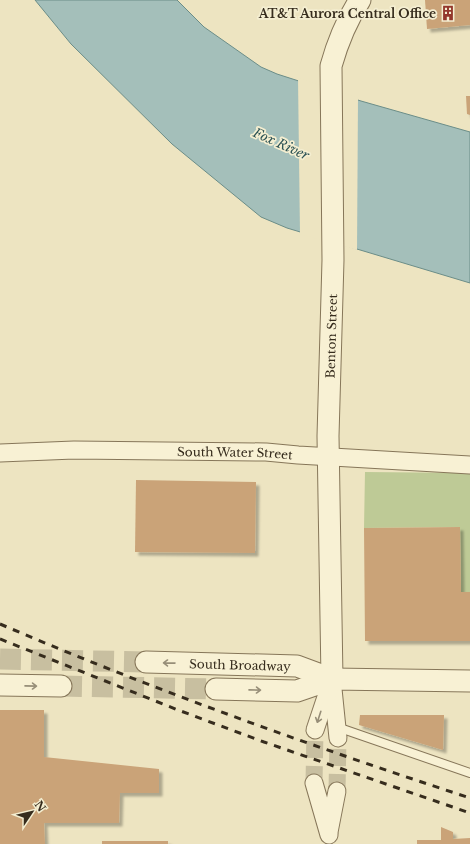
<svg xmlns="http://www.w3.org/2000/svg" width="470" height="844" font-family="'Libre Baskerville',serif">
<style>
.green{fill:#beca96}
.water{fill:#a4bfba;stroke:#6b8d88}
.pier{fill:#ede4c1}
.building{fill:#caa378;filter:url(#shadow)}
.lines{fill:none;stroke-linecap:round;stroke-linejoin:round}
.minor-tunnel{stroke:#c8bfa0;stroke-width:17;stroke-dasharray:17 8;stroke-linecap:butt}
.tertiary-tunnel{stroke:#c8bfa0;stroke-width:21;stroke-dasharray:21 10;stroke-linecap:butt}
.service-casing{stroke:#867659;stroke-width:10}
.minor-casing{stroke:#867659;stroke-width:19}
.tertiary-casing{stroke:#867659;stroke-width:23}
.service{stroke:#f8f1d4;stroke-width:8}
.minor{stroke:#f8f1d4;stroke-width:17}
.tertiary{stroke:#f8f1d4;stroke-width:21}
.rail{stroke:#362c1d;stroke-width:3;stroke-dasharray:7 7;stroke-linecap:butt}
.oneway{stroke:#978e78}
.labels{text-anchor:middle;dominant-baseline:central;stroke-width:3.5;stroke-linejoin:round;paint-order:stroke}
.poi-label{font-size:12px;font-weight:bold;fill:#362c1d;stroke:#f4eed1;text-anchor:end}
.street-label{font-size:12px;fill:#362c1d;stroke:#f4eed1}
.water-label{font-size:13px;font-style:italic;fill:#2d5355;stroke:#f4eed1}
</style>
<defs>
<filter id="shadow"><feDropShadow dx="3.5" dy="3.5" stdDeviation="1" flood-color="#0004"/></filter>
</defs>
<rect width="100%" height="100%" fill="#ede4c1"/>
<polygon class="green" points="365,472 470,473 470,592 461,592 460,527 364,528"/>
<polygon class="water" points="35,0 177,0 204,27 261,67 277,74 361,101 470,132 470,283 287,228 261,217 172,144 71,44"/>
<polygon class="pier" points="298,78 358,98 357,250 300,234"/>
<g class="building">
<polygon points="425,0 470,0 470,25 427,29"/>
<polygon points="466,96 470,96 470,115 467,114"/>
<polygon points="136,480 256,482 255,553 135,552"/>
<polygon points="460,527 461,592 470,592 470,641 365,641 364,528"/>
<polygon points="0,710 44,710 44,757 159,769 159,793 120,793 119,823 44,823 45,844 0,844"/>
<polygon points="360,715 444,715 443,750 359,725"/>
<polygon points="441,827 453,832 453,839 470,838 470,844 417,844 417,840 441,840"/>
<rect x="102" y="841" width="66" height="3"/>
</g>
<g class="lines">
<g class="minor-tunnel">
<polyline points="314,783 315,730"/>
<polyline points="337,791 338,738"/>
</g>
<g class="tertiary-tunnel">
<polyline points="0,659 146,662"/>
<polyline points="61,686 216,689"/>
</g>
<defs>
<polyline id="service" points="337,727 470,773"/>
<g id="minor">
<path id="s1" d="M0,453L74,450L266,452L298,455L470,465"/>
<polyline points="332,679 338,738"/>
<polyline points="315,730 330,685"/>
<polyline points="314,783 329,835"/>
<polyline points="329,832 337,791"/>
</g>
<g id="tertiary">
<path id="s2" d="M146,662L297,666L332,679"/>
<path id="s3" d="M332,679L328,436L333,260L331,66C338,41 346,21 360,0"/>
<polyline points="0,685 61,686"/>
<polyline points="216,689 297,691 332,679 470,681"/>
</g>
</defs>
<use href="#service" class="service-casing"/>
<use href="#minor" class="minor-casing"/>
<use href="#tertiary" class="tertiary-casing"/>
<use href="#service" class="service"/>
<use href="#minor" class="minor"/>
<use href="#tertiary" class="tertiary"/>
<g class="rail">
<path d="M0,624C154,690 311,746 470,798"/>
<polyline points="0,639 178,710 264,742 470,813"/>
</g>
</g>
<defs><path id="oneway-shaft" d="M-6 0H5M1.5-3L5.5 0L1.5 3" fill="none" stroke-width="1.6" stroke-linecap="round" stroke-linejoin="round"/></defs>
<g class="oneway">
<use href="#oneway-shaft" transform="translate(169 663) rotate(-179)"/>
<use href="#oneway-shaft" transform="translate(31 686) rotate(1)"/>
<use href="#oneway-shaft" transform="translate(255 690) rotate(1)"/>
<use href="#oneway-shaft" transform="translate(319 717) rotate(108)"/>
</g>
<defs>
<symbol id="building-bare" viewBox="-9 -9 18 18"><path d="M-4-6H4V6H1V3H-1V6H-4ZM-2.5-4.3h1.7v1.8h-1.7ZM.8-4.3h1.7v1.8H.8ZM-2.5-1h1.7V.8h-1.7ZM.8-1h1.7V.8H.8Z" fill="#93362b" stroke="#f4eed1" stroke-width="2.5" paint-order="stroke"/></symbol>
</defs>
<g fill-rule="evenodd">
<use href="#building-bare" x="437" y="2" width="22" height="22"/>
</g>
<g class="labels">
<g class="poi-label">
<text x="436" y="13">AT&amp;T Aurora Central Office</text>
</g>
<g class="street-label">
<text stroke="none"><textPath href="#s3" startOffset="343">Benton Street</textPath></text>
<text stroke="none"><textPath href="#s1" startOffset="235">South Water Street</textPath></text>
<text stroke="none"><textPath href="#s2" startOffset="94">South Broadway</textPath></text>
</g>
<g class="water-label">
<text transform="translate(281 144) rotate(24)">Fox River</text>
</g>
</g>
<g transform="translate(32 812) rotate(55)" stroke="#f4eed1" stroke-width="3" paint-order="stroke">
<path d="M0-3L7 15L0 10L-7 15Z" fill="#362c1d"/>
<text y="-6" font-size="11" font-weight="bold" text-anchor="middle" fill="#362c1d">N</text>
</g>
</svg>
